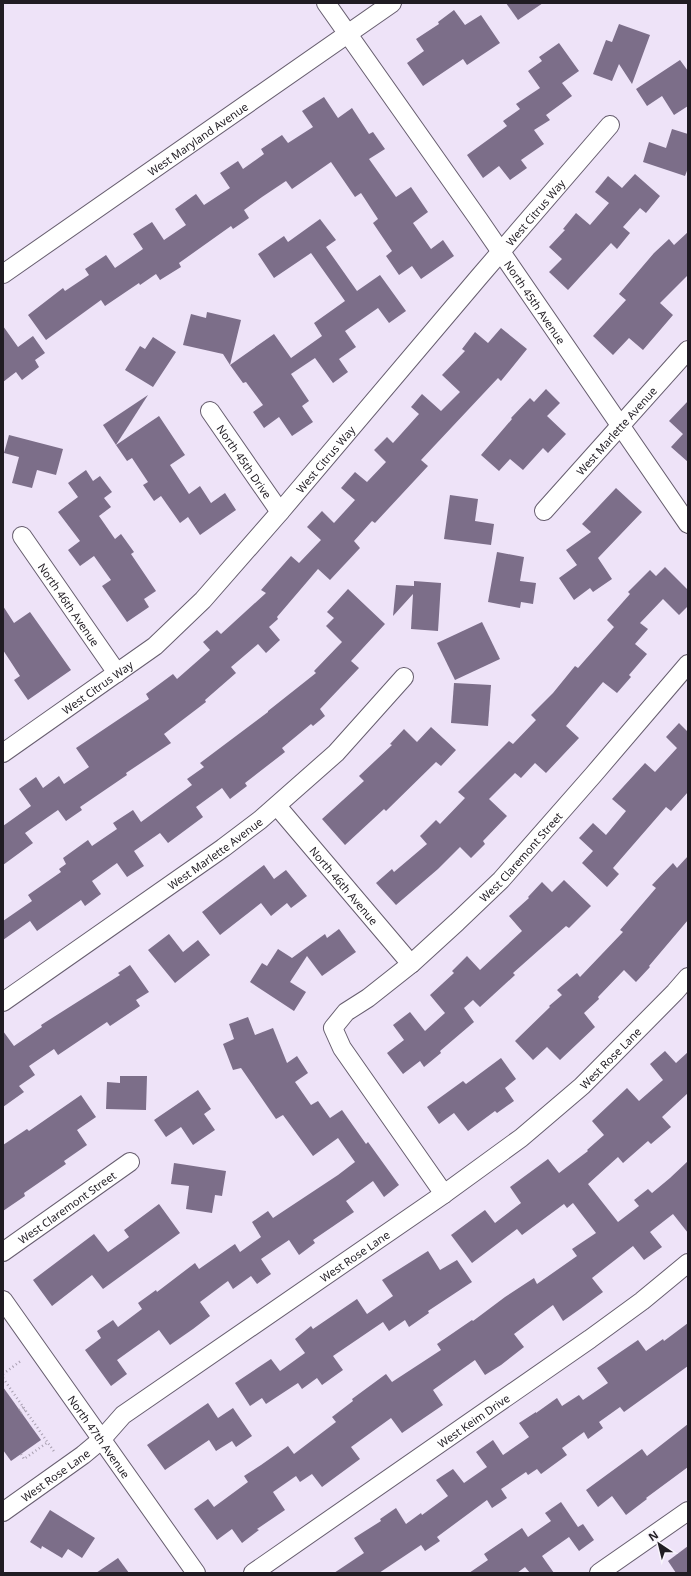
<svg xmlns="http://www.w3.org/2000/svg" width="691" height="1576" font-family="'Noto Sans',sans-serif">
<style>
.building{fill:#7c6e89}
.lines{fill:none;stroke-linecap:round;stroke-linejoin:round}
.minor-casing{stroke:#675e6f;stroke-width:20}
.path{stroke:#a89fb0;stroke-width:2.5;stroke-dasharray:1 3;stroke-linecap:butt}
.minor{stroke:#fff;stroke-width:18}
.labels{text-anchor:middle;dominant-baseline:central;stroke-width:3.5;stroke-linejoin:round;paint-order:stroke}
.street-label{font-size:11px;fill:#201c23;stroke:#f8f4fc}
</style>
<rect width="100%" height="100%" fill="#eee3f8"/>
<g class="building">
<polygon points="506,3 543,3 518,20"/>
<polygon points="454,10 465,25 481,15 500,43 467,65 463,59 423,86 407,63 424,51 416,39 439,24 438,22"/>
<polygon points="619,24 650,35 632,84 619,64 612,81 593,74 606,40 612,42"/>
<polygon points="559,43 579,71 562,83 572,96 546,115 550,120 534,130 544,144 521,160 527,168 510,180 499,166 483,178 467,155 507,126 503,121 520,109 516,104 540,88 528,71 542,61 539,57"/>
<polygon points="680,60 688,71 688,106 674,115 662,96 647,106 636,89"/>
<polygon points="324,97 338,118 352,108 369,134 373,132 385,149 369,159 396,197 411,187 428,212 413,223 431,249 443,240 454,256 421,279 412,266 399,275 386,256 392,251 373,223 378,219 361,193 355,197 331,162 292,189 286,181 262,197 244,210 249,218 233,229 231,226 179,263 181,267 160,280 156,274 140,285 139,283 105,306 101,300 46,340 28,315 63,288 65,291 89,275 85,269 106,255 115,268 143,249 133,234 152,222 164,240 186,225 175,209 196,194 204,205 230,188 220,173 238,161 243,169 264,154 261,149 282,135 288,143 313,127 302,111"/>
<polygon points="672,129 688,134 688,168 685,176 643,162 649,142 666,148"/>
<polygon points="635,174 660,196 646,213 640,208 623,227 630,233 617,249 611,243 568,290 549,272 562,259 549,247 565,230 563,229 576,213 590,225 609,203 595,192 608,176 622,188"/>
<polygon points="320,219 336,240 326,247 357,291 380,275 406,311 389,323 378,308 345,331 356,347 339,359 348,372 333,383 315,358 291,374 309,401 302,406 313,422 292,436 279,417 264,428 253,412 263,405 246,382 243,383 230,365 274,334 291,358 322,336 314,323 345,301 311,253 274,278 258,254 284,236 288,242"/>
<polygon points="688,232 688,275 660,303 673,315 643,350 629,338 613,355 593,336 626,300 619,294 654,253 669,239 674,245"/>
<polygon points="207,312 241,320 230,365 223,354 183,345 191,314 206,318"/>
<polygon points="3,326 18,347 33,336 45,353 35,360 39,367 22,380 16,372 3,382"/>
<polygon points="501,328 527,349 501,381 498,378 421,460 428,466 375,523 372,521 354,541 360,548 330,580 318,569 277,617 278,619 269,627 280,640 266,653 258,644 231,667 236,673 205,700 206,702 164,734 171,743 126,773 127,775 80,807 82,810 66,821 58,810 25,833 33,843 3,865 3,826 31,806 19,789 36,777 43,788 59,776 64,784 89,767 76,748 149,699 146,694 173,674 177,679 210,650 203,642 217,630 221,634 266,593 261,590 291,556 299,563 321,540 307,527 322,511 334,523 355,500 341,488 355,472 367,482 386,462 374,450 387,437 393,443 419,414 411,407 422,394 441,411 460,392 442,375 465,351 462,349 475,332 488,343"/>
<polygon points="153,337 176,352 153,387 125,370 140,346 145,349"/>
<polygon points="546,389 560,403 547,416 566,434 548,453 543,448 523,470 510,459 499,471 481,455 512,419 511,418 530,398 534,402"/>
<polygon points="148,395 116,445 103,425"/>
<polygon points="688,401 688,462 671,447 683,434 669,421"/>
<polygon points="159,416 185,455 170,465 189,494 200,486 211,503 225,493 236,510 200,535 188,517 180,523 161,496 154,501 143,485 148,482 132,458 127,461 116,445"/>
<polygon points="9,435 63,449 56,475 37,470 32,488 12,483 19,457 4,453"/>
<polygon points="86,470 93,481 100,476 112,492 104,498 111,507 99,516 115,539 121,534 134,552 131,554 156,591 144,599 149,607 127,622 102,586 111,580 94,556 80,566 68,550 80,541 58,512 78,497 68,483"/>
<polygon points="616,488 642,512 598,558 612,579 593,592 590,588 574,600 559,578 577,565 566,550 591,532 582,524"/>
<polygon points="450,495 478,499 475,521 494,524 491,545 444,539"/>
<polygon points="497,552 524,557 520,581 536,583 533,604 521,602 520,608 488,602"/>
<polygon points="665,567 688,590 688,606 679,615 663,599 640,623 648,629 635,644 647,654 629,675 631,677 617,693 603,682 566,726 579,738 546,773 535,763 521,778 515,773 489,799 507,816 483,841 485,844 471,858 460,847 438,869 396,905 376,883 392,869 394,872 427,844 420,836 436,820 440,824 465,798 458,792 509,741 513,744 536,720 531,715 553,693 575,666 578,668 614,627 607,620 630,594 628,592 650,570 656,576"/>
<polygon points="414,581 441,583 438,631 411,629 413,594 393,616 396,585 414,586"/>
<polygon points="348,589 385,624 351,661 359,668 320,709 325,716 313,726 311,724 282,748 285,752 245,783 247,786 230,799 222,788 196,807 203,817 168,843 160,833 134,851 144,866 127,877 117,863 92,881 101,894 85,906 81,900 37,931 30,921 3,940 3,921 32,901 28,895 61,872 59,869 66,864 63,858 88,840 92,846 117,829 113,823 133,810 141,822 192,785 187,779 204,767 200,763 268,712 268,711 316,673 314,671 342,642 326,626 334,618 327,612"/>
<polygon points="3,606 14,623 30,612 71,670 28,700 14,680 20,676 3,650"/>
<polygon points="482,622 500,659 455,680 437,643"/>
<polygon points="454,683 491,685 488,726 451,723"/>
<polygon points="679,723 688,732 688,792 671,811 666,807 626,853 613,868 619,874 607,887 582,863 593,851 579,838 593,823 606,835 626,811 612,799 645,763 655,772 677,748 666,737"/>
<polygon points="431,727 456,750 441,766 436,762 386,811 384,809 345,845 322,819 364,781 359,776 392,745 390,744 404,729 417,742"/>
<polygon points="688,856 688,920 649,966 650,967 636,982 624,970 598,997 599,999 584,1013 595,1027 560,1060 547,1047 533,1060 515,1041 550,1007 549,1006 562,995 557,990 577,973 580,977 623,932 620,930 656,888 652,885 673,863 677,868"/>
<polygon points="264,865 274,879 286,870 307,896 291,908 287,903 271,916 261,903 220,935 202,912"/>
<polygon points="564,880 591,906 569,928 566,926 513,973 515,975 480,1007 473,1000 464,1008 474,1022 440,1051 441,1053 424,1067 420,1061 403,1074 387,1053 404,1040 393,1025 410,1012 425,1031 445,1013 430,995 454,973 452,971 467,956 480,970 522,931 509,916 529,898 528,897 542,882 552,892"/>
<polygon points="339,929 356,952 322,976 307,956 290,982 306,992 294,1011 250,982 262,963 267,966 278,949 292,958 325,934 327,938"/>
<polygon points="169,934 183,952 198,940 210,955 175,983 148,950"/>
<polygon points="130,965 149,992 136,1000 140,1006 110,1026 107,1022 58,1055 54,1049 29,1066 35,1075 19,1086 24,1092 3,1107 3,1031 14,1046 42,1027 41,1025 120,975 118,973"/>
<polygon points="248,1017 255,1035 273,1028 287,1063 297,1056 308,1073 295,1082 311,1105 318,1101 330,1118 342,1110 366,1144 368,1142 399,1185 384,1197 373,1181 346,1201 354,1212 313,1240 315,1243 299,1255 289,1240 261,1259 271,1274 257,1284 251,1276 233,1289 228,1281 200,1302 210,1316 193,1329 170,1345 159,1330 117,1360 127,1374 111,1386 85,1350 101,1338 97,1331 113,1320 118,1327 142,1309 138,1303 156,1290 157,1292 195,1263 199,1269 235,1244 240,1252 261,1237 252,1222 268,1211 273,1218 338,1175 355,1162 338,1138 313,1156 283,1115 276,1119 241,1068 233,1070 223,1044 234,1039 229,1024"/>
<polygon points="665,1051 676,1063 688,1052 688,1093 662,1117 671,1127 651,1144 648,1141 623,1163 618,1157 588,1184 618,1222 639,1206 634,1200 648,1189 652,1193 670,1178 688,1161 688,1233 673,1214 650,1232 662,1247 644,1260 633,1246 592,1278 603,1292 580,1309 563,1321 553,1305 514,1334 524,1347 501,1365 485,1375 475,1360 433,1390 443,1405 402,1433 391,1418 351,1447 360,1459 322,1487 312,1474 300,1482 296,1476 273,1492 285,1510 257,1529 259,1530 242,1543 232,1529 217,1540 194,1509 208,1499 214,1507 248,1482 244,1476 261,1465 288,1446 294,1454 336,1422 332,1417 353,1401 352,1399 386,1374 392,1382 441,1350 437,1344 472,1320 473,1321 505,1297 534,1278 537,1284 577,1256 572,1249 596,1233 573,1203 567,1208 564,1204 522,1235 517,1229 472,1263 451,1235 485,1210 495,1223 521,1203 510,1187 548,1159 559,1173 588,1151 587,1150 604,1135 592,1121 627,1088 639,1101 663,1080 650,1064"/>
<polygon points="501,1058 516,1079 505,1088 514,1101 497,1113 495,1111 468,1131 454,1113 439,1124 427,1107 463,1081 466,1084"/>
<polygon points="120,1076 147,1076 146,1110 106,1109 107,1082 120,1083"/>
<polygon points="198,1090 211,1109 204,1114 215,1130 193,1145 181,1127 166,1137 154,1120"/>
<polygon points="81,1095 96,1117 77,1130 87,1145 64,1161 66,1164 24,1193 25,1196 3,1211 3,1145 27,1129 29,1131"/>
<polygon points="174,1163 226,1171 222,1196 215,1195 212,1213 186,1209 189,1186 171,1184"/>
<polygon points="159,1204 180,1233 103,1289 92,1275 52,1306 33,1280 94,1234 108,1252 129,1237 124,1230"/>
<polygon points="428,1251 440,1270 457,1260 472,1282 428,1311 429,1313 409,1327 405,1320 389,1331 383,1322 333,1356 343,1370 322,1385 317,1378 302,1389 298,1383 266,1404 262,1398 250,1406 235,1383 271,1359 280,1371 305,1353 295,1339 311,1326 313,1329 357,1299 367,1314 393,1296 382,1280"/>
<polygon points="688,1323 688,1366 624,1412 620,1407 599,1422 603,1428 588,1439 584,1432 562,1448 567,1455 541,1474 537,1469 528,1475 526,1472 501,1489 507,1498 492,1508 487,1500 437,1537 440,1541 425,1551 421,1545 379,1573 334,1573 364,1553 354,1538 381,1521 380,1519 396,1508 406,1524 421,1513 422,1515 448,1496 436,1480 453,1469 464,1483 487,1467 476,1452 493,1440 503,1455 529,1437 519,1423 536,1412 536,1413 557,1398 562,1406 579,1395 583,1400 608,1383 597,1368 638,1340 646,1351 663,1339 664,1341"/>
<polygon points="3,1387 41,1440 11,1461 3,1450"/>
<polygon points="208,1403 218,1418 233,1408 252,1436 236,1447 232,1441 216,1451 209,1440 165,1470 147,1445"/>
<polygon points="688,1424 688,1467 646,1498 647,1499 626,1515 612,1496 598,1507 586,1490 642,1449 647,1456"/>
<polygon points="561,1502 578,1527 583,1524 594,1540 579,1551 569,1537 542,1556 554,1573 530,1573 525,1567 517,1573 469,1573 488,1560 484,1554 522,1528 528,1537 551,1521 545,1513"/>
<polygon points="50,1510 95,1538 82,1558 68,1549 62,1558 42,1546 41,1549 30,1542"/>
<polygon points="688,1546 688,1573 676,1573 668,1561"/>
<polygon points="118,1558 129,1573 96,1573"/>
</g>
<g class="lines">
<defs>
<g id="minor">
<path id="s1" d="M326,3L479,220L688,524"/>
<path id="s2" d="M3,274L392,3"/>
<path id="s3" d="M210,411L280,512"/>
<path id="s4" d="M544,511L688,350"/>
<path id="s5" d="M22,536L117,673"/>
<path id="s6" d="M3,753L155,646L203,600L280,512L479,277L610,125"/>
<path id="s7" d="M277,806L411,964"/>
<path id="s8" d="M3,1002L223,848L260,820L336,753L404,677"/>
<path id="s9" d="M444,1194L342,1048L333,1028L346,1012L368,998L411,964L457,922L501,880L594,774L688,664"/>
<path id="s10" d="M3,1252L130,1162"/>
<path id="s11" d="M3,1300L196,1573"/>
<path id="s12" d="M3,1512L83,1455L101,1440L123,1415L444,1194L521,1138L582,1086L675,992L688,977"/>
<path id="s13" d="M253,1573L590,1339L642,1301L688,1263"/>
<polyline points="599,1573 688,1511"/>
</g>
</defs>
<use href="#minor" class="minor-casing"/>
<g class="path">
<polyline points="3,1374 22,1360"/>
<polyline points="3,1378 55,1453"/>
<polyline points="19,1410 23,1407"/>
<polyline points="21,1413 25,1410"/>
<polyline points="21,1454 24,1459 48,1442"/>
</g>
<use href="#minor" class="minor"/>
</g>
<g class="labels">
<g class="street-label">
<text stroke="none"><textPath href="#s2" startOffset="237">West Maryland Avenue</textPath></text>
<text stroke="none"><textPath href="#s6" startOffset="763">West Citrus Way</textPath></text>
<text stroke="none"><textPath href="#s1" startOffset="365">North 45th Avenue</textPath></text>
<text stroke="none"><textPath href="#s4" startOffset="108">West Marlette Avenue</textPath></text>
<text stroke="none"><textPath href="#s6" startOffset="439">West Citrus Way</textPath></text>
<text stroke="none"><textPath href="#s3" startOffset="61">North 45th Drive</textPath></text>
<text stroke="none"><textPath href="#s5" startOffset="83">North 46th Avenue</textPath></text>
<text stroke="none"><textPath href="#s6" startOffset="115">West Citrus Way</textPath></text>
<text stroke="none"><textPath href="#s8" startOffset="259">West Marlette Avenue</textPath></text>
<text stroke="none"><textPath href="#s9" startOffset="455">West Claremont Street</textPath></text>
<text stroke="none"><textPath href="#s7" startOffset="104">North 46th Avenue</textPath></text>
<text stroke="none"><textPath href="#s12" startOffset="760">West Rose Lane</textPath></text>
<text stroke="none"><textPath href="#s10" startOffset="78">West Claremont Street</textPath></text>
<text stroke="none"><textPath href="#s12" startOffset="436">West Rose Lane</textPath></text>
<text stroke="none"><textPath href="#s13" startOffset="268">West Keim Drive</textPath></text>
<text stroke="none"><textPath href="#s11" startOffset="167">North 47th Avenue</textPath></text>
<text stroke="none"><textPath href="#s12" startOffset="64">West Rose Lane</textPath></text>
</g>
</g>
<rect width="691" height="1576" fill="none" stroke="#201c23" stroke-width="8"/>
<g transform="translate(659 1544) rotate(325)" stroke="#f8f4fc" stroke-width="3" paint-order="stroke">
<path d="M0-3L7 15L0 10L-7 15Z" fill="#201c23"/>
<text y="-6" font-size="11" font-weight="bold" text-anchor="middle" fill="#201c23">N</text>
</g>
</svg>
